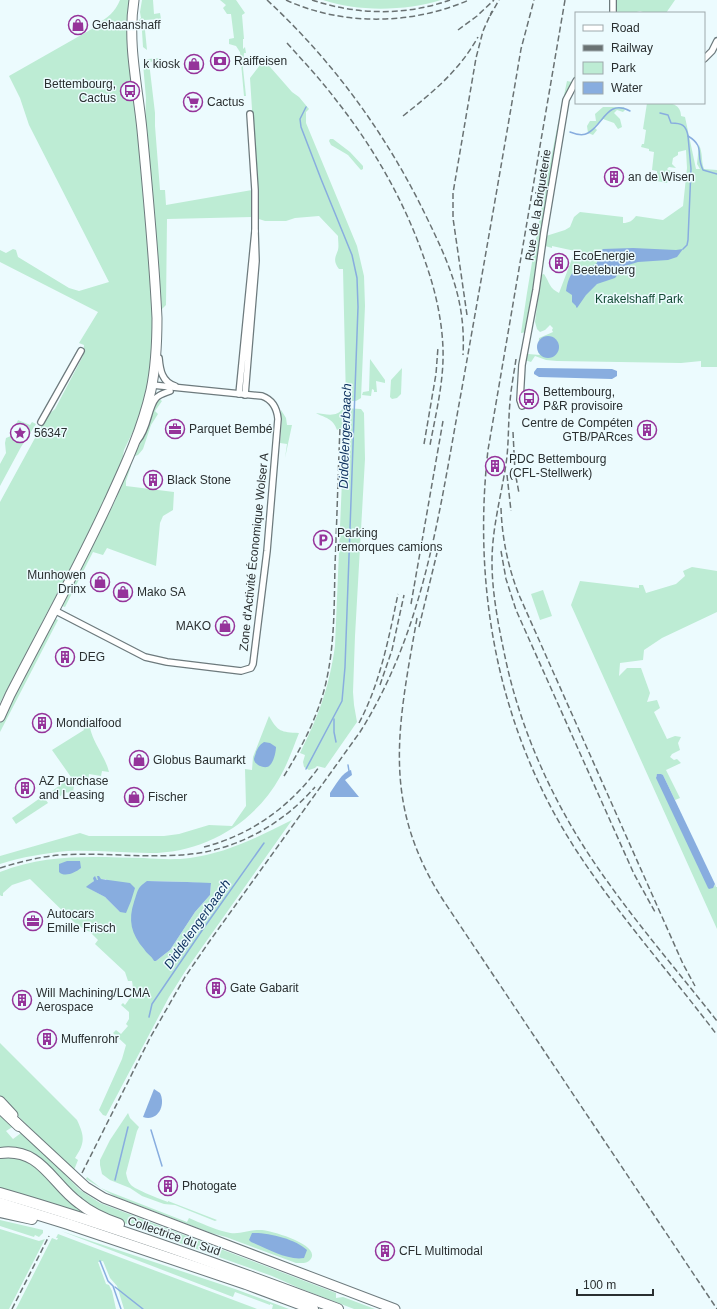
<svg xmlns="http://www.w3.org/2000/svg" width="717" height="1309" font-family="Arial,sans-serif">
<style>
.green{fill:#bdecd4;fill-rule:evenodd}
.water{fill:#88addf}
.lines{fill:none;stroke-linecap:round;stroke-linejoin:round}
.stream{stroke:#88addf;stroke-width:1.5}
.street-casing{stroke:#6d7a7d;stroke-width:8}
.primary-casing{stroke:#6d7a7d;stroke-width:11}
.highway-casing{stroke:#6d7a7d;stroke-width:12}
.street{stroke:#fff;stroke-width:5.5}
.primary{stroke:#fff;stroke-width:9}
.highway{stroke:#fff;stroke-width:10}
.rail{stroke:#6a7273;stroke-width:1.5;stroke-dasharray:6 3;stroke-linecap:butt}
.labels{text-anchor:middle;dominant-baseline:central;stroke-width:3;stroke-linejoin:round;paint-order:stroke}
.poi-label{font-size:12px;fill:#2a2f30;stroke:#ecfbfe;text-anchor:start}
.street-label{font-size:12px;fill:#2a2f30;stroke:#ecfbfe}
.park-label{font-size:12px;fill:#134a34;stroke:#ecfbfe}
.water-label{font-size:13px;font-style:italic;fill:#0c305e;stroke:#ecfbfe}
</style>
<rect width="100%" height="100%" fill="#ecfbfe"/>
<g class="green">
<path d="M120,0H132C131,33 126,73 135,105L148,251L149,254L153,323L152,345L149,378L141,409L137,423L124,450L122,462L98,515L0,703V502L47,416L55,409L83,356L84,345L79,343L98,312L0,262V250L6,253L13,249L16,250L18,257L69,288L79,291L109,282L29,125L20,98L9,76L97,26L96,24C108,18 115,12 120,0Z"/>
<polygon points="142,0 153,0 154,14 160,13 161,19 144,20 147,50 143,47 142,31 139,20 141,18 140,12"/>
<polygon points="220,0 236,0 245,13 242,15 244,39 243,39 243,49 245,47 246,53 244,53 243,68 246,96 244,96 240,52 236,46 229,44 229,39 234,38 231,14 227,14 223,8 226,5"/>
<path d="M323,0H441C406,11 358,12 323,0Z"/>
<polygon points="616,0 675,0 666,13 646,13 640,11 633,13 617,13"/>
<polygon points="162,58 162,60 149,62 155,113 155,126 160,190 165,190 166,205 252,190 252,217 167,219 166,305 162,309 145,127 146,98 143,64 148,59"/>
<path d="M264,60L292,92L299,97L309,109L306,112V123L357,246L364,276L365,306L361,398L356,401H346L343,269H339C333,261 335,258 338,250C339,246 338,240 338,236L319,216L295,218L286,221H265L259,219L250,78Z"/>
<path d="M576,73V77L564,100L540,240L534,290L527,332L521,333C533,249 549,164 567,81L572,82Z"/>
<path d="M647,103C659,103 681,99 681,116L685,117L696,169H700L697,164L699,145C703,153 701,161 704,169L717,170V367H701V361L681,363L557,361L546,360L535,356L531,362L525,360L528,354L540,355L538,352L539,338L553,332L552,330L553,328L550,325L545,330L540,332L537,329L535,322L541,275L544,274C550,283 549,288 559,293L575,251L552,246V248L545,246L546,236L565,230L570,227L574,217L580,212L623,217V223C629,223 632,221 636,216L663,220L683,206L687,168L686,150L678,152V155L673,158L672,164L676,168L669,167L667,169L668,170L672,171L671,181L668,180L667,183L657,181V171L652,170L654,152L649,151V149L641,147L642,144H644L646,130L643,129Z"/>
<polygon points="603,107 624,107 625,110 623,112 617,110 614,113 620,119 622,127 618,129 614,123 603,119 594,127 597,130 593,135 588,133 587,126 590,121 596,121 595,114"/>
<polygon points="330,139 333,139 350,152 363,166 363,169 361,170 360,169 348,155 331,145 329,141"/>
<polygon points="370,359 385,380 385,383 376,381 377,392 374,392 374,390 372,389 371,396 362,395 363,392 369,391"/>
<polygon points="402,368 401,394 397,398 392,399 390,397 391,380"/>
<polygon points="159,399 162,401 155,411 158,414 151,425 143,449 138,455 135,456 135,454 144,435 155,404"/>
<path d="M343,408L361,409L364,413L365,459L355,636L353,692L354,705L357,722L325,768L317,766L315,768L309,770L304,767L303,762L305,755L300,753C319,715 329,688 335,646L342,480L343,429L340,428L337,430C333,418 325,418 316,413C326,414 337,418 343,408Z"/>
<polygon points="281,410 286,418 287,425 292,425 285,458 287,444 280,443 282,420 280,419"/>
<polygon points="18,420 30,425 32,422 36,424 21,447 0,486 0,464 6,453 5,443 6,438 11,436"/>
<polygon points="130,465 131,466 126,481 126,486 174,492 173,510 163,516 160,523 156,566 107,548 103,555 93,552 65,607 62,606 114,503"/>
<polygon points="692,567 717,571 717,612 662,638 644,650 643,660 620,663 619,676 627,668 641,668 650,693 647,702 657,700 660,708 654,712 667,739 675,736 681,737 678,743 680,750 672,754 670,757 674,760 677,759 681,763 666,770 680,798 675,800 663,775 659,774 656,776 714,887 715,884 716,887 717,887 717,929 571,605 580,581 639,588 639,585 643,585 646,593 676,584 685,576 683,571"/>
<polygon points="543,590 552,616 540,620 531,594"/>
<polygon points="54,618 58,620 0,732 0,723"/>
<path d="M89,716C88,739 104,752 109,772L102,771L101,776L89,774L88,782H82L80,786L74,785L73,793L63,792L61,796L57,795L52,791L71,777L52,750L84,730L82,723L87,717Z"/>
<path d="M269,716C278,732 281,732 299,733C293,748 288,763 280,777C254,824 203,853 150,853C123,853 95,850 68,851C45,853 22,857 0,864V856L80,833L89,836H164L179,834L209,825L232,826L246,806L245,769L252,770L253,757Z"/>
<polygon points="43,796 48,803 16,824 12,818"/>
<path d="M292,820L186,970L169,997L106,1116L103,1115L99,1110L122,1059L126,1045L113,1033L116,1030L121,1034L128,1026L126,1024L129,1019V1012L121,1005L123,1003L125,1005C132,996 134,991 132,981H128L125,972L95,944L98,940L90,932L77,925L30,879L12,885L3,893V896H1L0,895V872C48,853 94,857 144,858C159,859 175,860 190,858C227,853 258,837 292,820ZM95,877L97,880L106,879L120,912L105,897L87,887L94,881ZM147,881L187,882L211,884L210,895L195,912L170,950L156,961H154L152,956Z"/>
<path d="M0,1043L77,1120C85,1137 85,1143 75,1158L78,1160L74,1170L51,1149L0,1098Z"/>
<polygon points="0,1113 14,1126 6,1131 13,1139 21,1133 45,1154 80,1190 100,1203 336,1293 336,1298 343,1297 375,1309 354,1309 299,1288 272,1276 129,1225 95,1210 81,1201 45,1162 37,1155 14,1147 0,1147"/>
<path d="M128,1113L130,1118L139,1127L137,1131L126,1173C127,1178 128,1182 131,1185C134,1189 162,1200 168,1202V1201L217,1220L215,1221L175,1205L164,1204L142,1196L130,1188L110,1180L102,1174L100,1165V1160L110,1140Z"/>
<polygon points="5,1155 33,1162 87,1215 0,1188 0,1156"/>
<path d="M87,1177L101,1188L110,1192L187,1222L189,1218C201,1223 213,1229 226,1232C239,1236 250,1229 262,1230C272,1231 323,1245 310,1260C307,1264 301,1263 296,1263L226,1237L211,1233L114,1196L86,1179Z"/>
<polygon points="0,1220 43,1230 43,1233 39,1237 35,1235 34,1237 0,1226"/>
<polygon points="0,1229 39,1241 45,1239 9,1309 0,1309"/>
<polygon points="61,1231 235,1289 289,1309 272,1309 273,1305 270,1304 270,1305 235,1292 233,1297"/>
<polygon points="58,1234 257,1309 124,1309 117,1286 110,1278 103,1261 98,1262 106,1284 109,1285 112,1291 116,1309 16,1309 52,1238 57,1240 58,1238 56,1238"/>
</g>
<g class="water">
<path d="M633,248L676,250L683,249L677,257L668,260L638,262L625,266L615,278L597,284L586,295L577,308L576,307V306L572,302V295L566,291C571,261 580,276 597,263V255L603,249Z"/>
<circle cx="548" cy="347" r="11"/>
<polygon points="537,368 612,369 617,371 617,376 612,379 539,377 534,374 534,372"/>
<path d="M264,742L270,743L276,747C276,752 273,766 267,767C262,768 254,764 254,759C254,758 256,753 256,752C258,748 259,745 264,742Z"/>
<path d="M351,770L352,775L345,780L359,797H330V793C335,786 342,772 351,770Z"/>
<polygon points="657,774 661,774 663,775 715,884 713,888 709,889 708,888 656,778"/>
<path d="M67,861H80L81,868C76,872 65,878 59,872V864Z"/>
<polygon points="95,876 97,880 98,880 97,876 99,876 101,879 130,883 135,888 131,901 126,913 120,912 105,897 86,887 87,886 94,881 93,878"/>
<path d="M147,881L187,882L211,883L210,895L195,912L170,950L156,961H154C151,955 147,954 144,949C131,934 128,920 134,902C138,890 137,888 147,881Z"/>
<path d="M154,1089L160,1093C166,1105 158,1122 143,1117Z"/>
<path d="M252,1233C267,1232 296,1239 307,1250L304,1258C288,1261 266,1248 251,1242L249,1240Z"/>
</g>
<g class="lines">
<g class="stream">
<polyline points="306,107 300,119 301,127 321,179 352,255 357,278 358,307 345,667 342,701 306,769"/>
<path d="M660,113L668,115L671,123C682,123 686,125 688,136C706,147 695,154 703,170L717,174"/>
<path d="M570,132C575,134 583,136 588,133C604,124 607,99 630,111"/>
<polyline points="683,249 687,245 688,240 691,169 688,136"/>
<polyline points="334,719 334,732 336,742"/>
<polyline points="348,765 349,771"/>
<polyline points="149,1017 152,1004 203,929 264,843"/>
<polyline points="151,1130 162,1166"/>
<polyline points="115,1180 128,1127"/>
<polyline points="100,1261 108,1281 113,1286 121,1309"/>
<polyline points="115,1287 143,1309"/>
</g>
<defs>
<g id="street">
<polyline points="613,13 613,0"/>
<polyline points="704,59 712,51 717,41"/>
<polyline points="250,114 255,190 255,231"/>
<path d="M159,358C160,370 162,382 175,386"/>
<polyline points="239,394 255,231 256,261 245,395"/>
<polyline points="522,406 520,400 522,365 536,290 544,232 566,100 576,81"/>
<polyline points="41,422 81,351"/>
<path d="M137,441C149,427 147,409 156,398C160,394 165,393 170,391"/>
<path d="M54,610L145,657L167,662L241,671L251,668L253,664L267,551L278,419C277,408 273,400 262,396L152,385"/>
</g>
<g id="primary">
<path d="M0,717L10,695C43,631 78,568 108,503C125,466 142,430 151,390C156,366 157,342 157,318C154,255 148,193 142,130C138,88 127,43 134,0"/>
<polyline points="0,1101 13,1115"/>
<polyline points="15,1121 86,1187 104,1198 395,1309"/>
</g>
<g id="highway">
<polyline points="0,1108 19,1126"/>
<path d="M0,1153C41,1147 52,1184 79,1203C91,1213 105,1219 119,1224"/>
<path d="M0,1193C114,1226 226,1267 338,1309"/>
<polyline points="0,1203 68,1224 246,1284 313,1309"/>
<polyline points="0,1212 32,1219"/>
</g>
</defs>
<use href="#street" class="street-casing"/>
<use href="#primary" class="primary-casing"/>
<use href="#highway" class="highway-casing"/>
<use href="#street" class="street"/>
<use href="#primary" class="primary"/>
<use href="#highway" class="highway"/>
<g class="rail">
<path d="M267,0C333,61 386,134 425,214C449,263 466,300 463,355"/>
<path d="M286,0C342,26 412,25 469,0"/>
<path d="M312,0C357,15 405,16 450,0"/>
<path d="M565,0L488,450C472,591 499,733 578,853C620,917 671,974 717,1035"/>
<polyline points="490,16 499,0"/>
<polyline points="458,30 477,16 494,0"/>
<path d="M287,43C304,62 321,80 336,100C374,148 405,202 425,261C435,289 442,319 443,349C444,381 436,413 430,445"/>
<path d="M403,116C433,92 459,71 478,37"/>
<polyline points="467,315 453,218 453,193 476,58 483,31 492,11"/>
<path d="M516,359C514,373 511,388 510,402C508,423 509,444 506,464C501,497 492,528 492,562C492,592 498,623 504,652C518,721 546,787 584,847C623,908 672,964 717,1021"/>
<polyline points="513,432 515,472 519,493"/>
<polyline points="424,444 436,374 438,347"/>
<polyline points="507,475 511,511"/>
<path d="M501,508C502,538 508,567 519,595L683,964L695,986"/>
<polyline points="501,551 506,579 516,610 634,874 655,912"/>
<polyline points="411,604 443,421"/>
<path d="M417,618C398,727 380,804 445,903L717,1309"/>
<polyline points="419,627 437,553"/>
<polyline points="380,685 392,650 404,595"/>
<path d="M359,723C380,684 389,637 398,594"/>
<path d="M284,776C300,750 314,724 323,694C335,652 334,608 335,565C337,519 338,474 340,428"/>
<path d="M204,847C251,835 291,806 319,767"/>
<path d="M0,868C19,862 39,857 59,855C100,852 140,858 181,855C233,852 281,826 315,787"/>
<path d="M82,1173L150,1038L185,977L209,942L360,732C426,627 440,506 462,388C482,275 502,162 521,49L534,0"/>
<polyline points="12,1309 49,1236"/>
</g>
</g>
<defs>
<symbol id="shop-ring" viewBox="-11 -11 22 22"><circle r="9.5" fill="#ecfbfe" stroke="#95339a" stroke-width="1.5"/><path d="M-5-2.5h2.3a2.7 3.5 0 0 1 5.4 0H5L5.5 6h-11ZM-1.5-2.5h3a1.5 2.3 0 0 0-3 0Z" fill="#95339a"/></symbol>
<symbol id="bank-ring" viewBox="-11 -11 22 22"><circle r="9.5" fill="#ecfbfe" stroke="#95339a" stroke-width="1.5"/><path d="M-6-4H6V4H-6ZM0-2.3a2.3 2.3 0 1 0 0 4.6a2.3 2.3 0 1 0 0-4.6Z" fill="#95339a"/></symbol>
<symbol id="bus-ring" viewBox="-11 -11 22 22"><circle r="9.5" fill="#ecfbfe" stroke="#95339a" stroke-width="1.5"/><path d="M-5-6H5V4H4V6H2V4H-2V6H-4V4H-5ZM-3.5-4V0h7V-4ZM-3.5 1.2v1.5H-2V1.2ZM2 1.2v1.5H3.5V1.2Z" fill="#95339a"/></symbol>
<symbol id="supermarket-ring" viewBox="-11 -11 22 22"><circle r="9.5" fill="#ecfbfe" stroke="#95339a" stroke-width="1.5"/><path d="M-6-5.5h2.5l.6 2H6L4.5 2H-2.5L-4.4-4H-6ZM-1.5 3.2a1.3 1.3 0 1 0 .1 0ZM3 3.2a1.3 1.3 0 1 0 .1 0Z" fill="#95339a"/></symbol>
<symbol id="building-ring" viewBox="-11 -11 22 22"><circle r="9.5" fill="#ecfbfe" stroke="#95339a" stroke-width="1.5"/><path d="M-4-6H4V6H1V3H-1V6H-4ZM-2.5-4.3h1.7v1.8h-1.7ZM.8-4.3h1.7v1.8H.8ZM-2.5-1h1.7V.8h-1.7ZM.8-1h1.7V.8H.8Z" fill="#95339a"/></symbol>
<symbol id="office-ring" viewBox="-11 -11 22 22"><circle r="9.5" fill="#ecfbfe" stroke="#95339a" stroke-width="1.5"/><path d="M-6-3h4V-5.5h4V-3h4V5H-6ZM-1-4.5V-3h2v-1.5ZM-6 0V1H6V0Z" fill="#95339a"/></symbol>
<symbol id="sight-ring" viewBox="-11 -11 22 22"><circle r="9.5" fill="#ecfbfe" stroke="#95339a" stroke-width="1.5"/><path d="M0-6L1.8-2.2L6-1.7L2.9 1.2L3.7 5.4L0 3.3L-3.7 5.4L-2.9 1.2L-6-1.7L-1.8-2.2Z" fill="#95339a"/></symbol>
<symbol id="parking-ring" viewBox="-11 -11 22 22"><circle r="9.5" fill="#ecfbfe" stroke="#95339a" stroke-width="1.5"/><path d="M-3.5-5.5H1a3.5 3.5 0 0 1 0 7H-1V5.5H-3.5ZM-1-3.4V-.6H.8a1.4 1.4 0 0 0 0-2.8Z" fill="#95339a"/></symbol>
</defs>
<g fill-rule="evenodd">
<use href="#shop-ring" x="67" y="14" width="22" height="22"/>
<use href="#bank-ring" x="209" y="50" width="22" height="22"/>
<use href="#shop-ring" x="183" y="53" width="22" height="22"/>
<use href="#bus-ring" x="119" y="80" width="22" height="22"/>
<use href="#supermarket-ring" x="182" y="91" width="22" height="22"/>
<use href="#building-ring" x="603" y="166" width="22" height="22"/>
<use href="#building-ring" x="548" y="252" width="22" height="22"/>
<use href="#bus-ring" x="518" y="388" width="22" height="22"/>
<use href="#office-ring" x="164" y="418" width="22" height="22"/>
<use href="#building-ring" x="636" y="419" width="22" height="22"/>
<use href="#sight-ring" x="9" y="422" width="22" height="22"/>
<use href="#building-ring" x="484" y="455" width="22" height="22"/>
<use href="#building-ring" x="142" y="469" width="22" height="22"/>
<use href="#parking-ring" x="312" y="529" width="22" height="22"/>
<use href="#shop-ring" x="89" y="571" width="22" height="22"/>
<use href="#shop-ring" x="112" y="581" width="22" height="22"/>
<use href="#shop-ring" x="214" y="615" width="22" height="22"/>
<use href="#building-ring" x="54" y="646" width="22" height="22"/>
<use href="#building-ring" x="31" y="712" width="22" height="22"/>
<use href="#shop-ring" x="128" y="749" width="22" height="22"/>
<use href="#building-ring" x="14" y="777" width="22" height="22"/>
<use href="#shop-ring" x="123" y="786" width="22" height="22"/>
<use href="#office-ring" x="22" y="910" width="22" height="22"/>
<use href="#building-ring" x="205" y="977" width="22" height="22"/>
<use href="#building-ring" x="11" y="989" width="22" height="22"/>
<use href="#building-ring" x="36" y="1028" width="22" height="22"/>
<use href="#building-ring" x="157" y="1175" width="22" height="22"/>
<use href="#building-ring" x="374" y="1240" width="22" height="22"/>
</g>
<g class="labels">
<g class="poi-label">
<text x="92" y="25">Gehaanshaff</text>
<text x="234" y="61">Raiffeisen</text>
<text x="180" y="64" text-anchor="end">k kiosk</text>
<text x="116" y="84" text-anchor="end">Bettembourg,<tspan x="116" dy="14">Cactus</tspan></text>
<text x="207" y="102">Cactus</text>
<text x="628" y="177">an de Wisen</text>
<text x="573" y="256">EcoEnergie<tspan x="573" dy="14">Beetebuerg</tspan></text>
<text x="543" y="392">Bettembourg,<tspan x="543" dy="14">P&amp;R provisoire</tspan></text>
<text x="633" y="423" text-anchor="end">Centre de Compéten<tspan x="633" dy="14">GTB/PARces</tspan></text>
<text x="189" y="429">Parquet Bembé</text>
<text x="34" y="433">56347</text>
<text x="509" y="459">PDC Bettembourg<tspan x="509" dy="14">(CFL-Stellwerk)</tspan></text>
<text x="167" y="480">Black Stone</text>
<text x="337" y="533">Parking<tspan x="337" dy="14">remorques camions</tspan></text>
<text x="86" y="575" text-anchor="end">Munhowen<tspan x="86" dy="14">Drinx</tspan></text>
<text x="137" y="592">Mako SA</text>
<text x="211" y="626" text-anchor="end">MAKO</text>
<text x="79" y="657">DEG</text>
<text x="56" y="723">Mondialfood</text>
<text x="153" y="760">Globus Baumarkt</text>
<text x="39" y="781">AZ Purchase<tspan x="39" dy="14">and Leasing</tspan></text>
<text x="148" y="797">Fischer</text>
<text x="47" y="914">Autocars<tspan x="47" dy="14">Emille Frisch</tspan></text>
<text x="230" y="988">Gate Gabarit</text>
<text x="36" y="993">Will Machining/LCMA<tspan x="36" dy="14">Aerospace</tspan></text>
<text x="61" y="1039">Muffenrohr</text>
<text x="182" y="1186">Photogate</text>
<text x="399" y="1251">CFL Multimodal</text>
</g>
<g class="street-label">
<text transform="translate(538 205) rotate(-81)">Rue de la Briqueterie</text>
<text transform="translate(254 552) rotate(-84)">Zone d'Activité Économique Wolser A</text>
<text transform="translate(174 1236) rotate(19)">Collectrice du Sud</text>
</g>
<g class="park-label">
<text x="639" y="299">Krakelshaff Park</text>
</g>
<g class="water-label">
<text transform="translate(345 436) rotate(-88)">Diddelengerbaach</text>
<text transform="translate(197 924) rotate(-55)">Diddelengerbaach</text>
</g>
</g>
<rect x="575" y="12" width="130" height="92" fill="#ecfbfe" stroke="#9ea9ac"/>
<rect x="583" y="25" width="20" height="6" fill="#ffffff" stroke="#9ea9ac"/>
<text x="611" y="32" font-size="12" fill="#2a2f30">Road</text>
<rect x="583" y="45" width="20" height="6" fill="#6a7273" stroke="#9ea9ac"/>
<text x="611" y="52" font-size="12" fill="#2a2f30">Railway</text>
<rect x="583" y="62" width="20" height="12" fill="#bdecd4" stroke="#9ea9ac"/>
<text x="611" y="72" font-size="12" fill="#2a2f30">Park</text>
<rect x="583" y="82" width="20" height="12" fill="#88addf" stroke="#9ea9ac"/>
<text x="611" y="92" font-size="12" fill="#2a2f30">Water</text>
<path d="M577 1289v6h76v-6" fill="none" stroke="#2a2f30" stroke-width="2"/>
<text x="583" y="1289" font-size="12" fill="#2a2f30" stroke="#ecfbfe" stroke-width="3" paint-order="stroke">100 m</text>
</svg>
